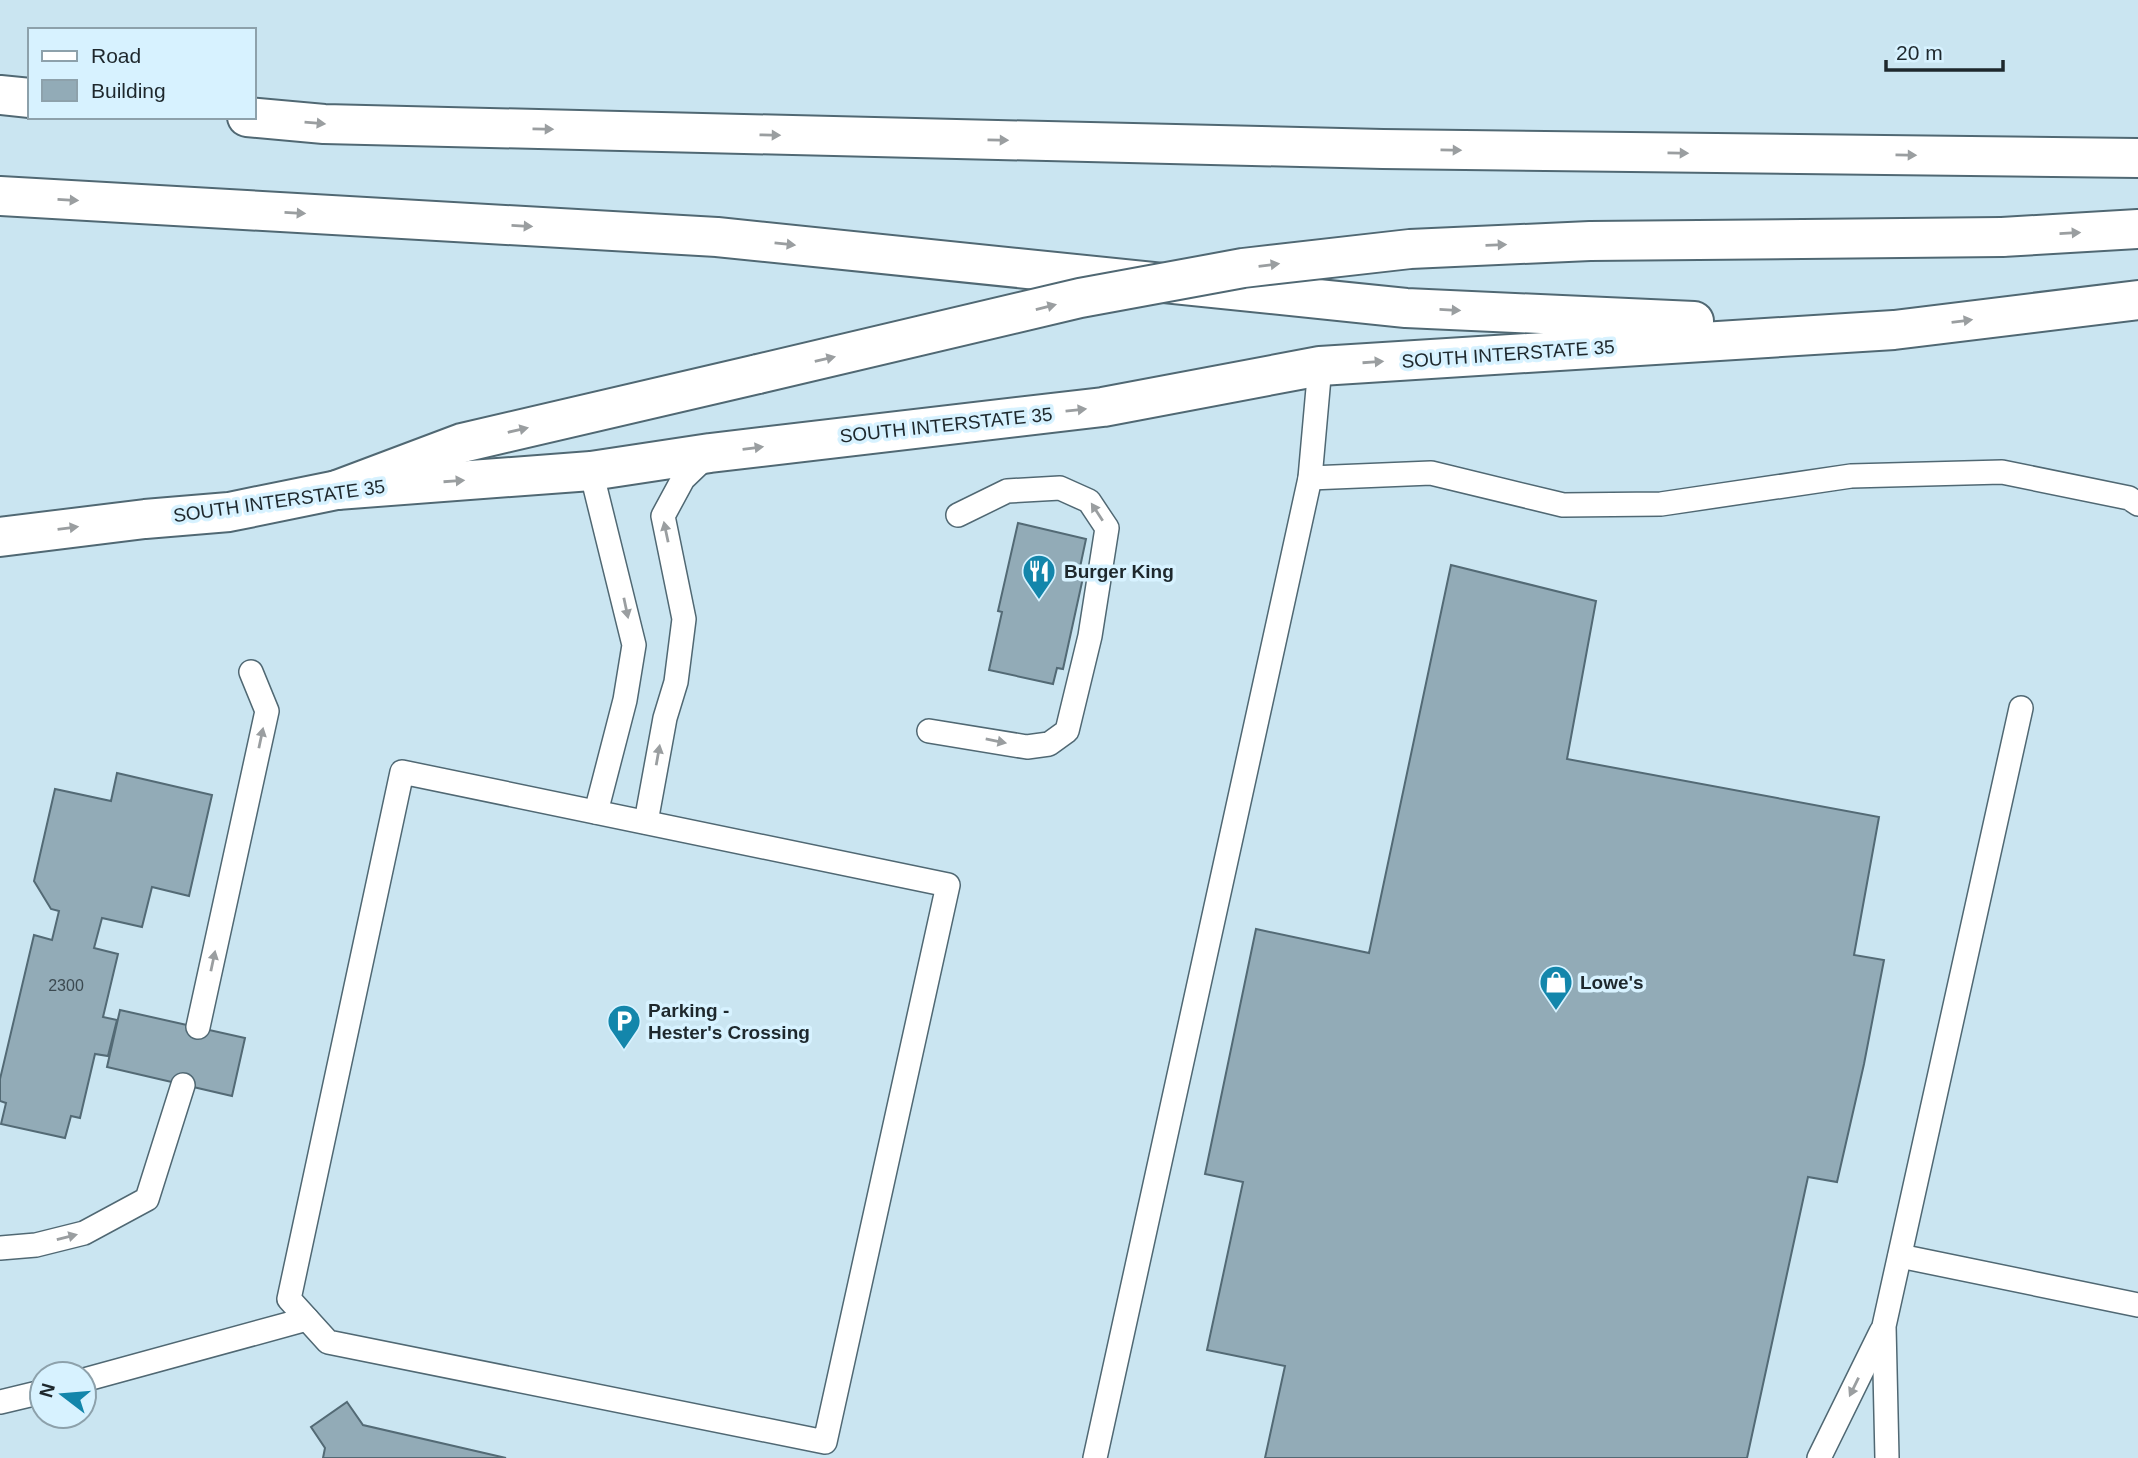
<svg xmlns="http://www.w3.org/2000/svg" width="2138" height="1458" font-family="Helvetica,sans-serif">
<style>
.building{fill:#92abb7;stroke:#536a75;stroke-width:2}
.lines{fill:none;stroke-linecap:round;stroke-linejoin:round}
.lane-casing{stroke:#506873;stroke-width:26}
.secondary-casing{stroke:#506873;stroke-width:42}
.highway-casing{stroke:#506873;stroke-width:42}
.lane{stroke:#fff;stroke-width:23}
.secondary{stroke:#fff;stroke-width:38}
.highway{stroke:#fff;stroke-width:38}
.highway-bridge-casing{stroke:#506873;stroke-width:42;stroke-linecap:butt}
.highway-bridge{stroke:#fff;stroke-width:38}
.oneway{fill:#9a9ea0}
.labels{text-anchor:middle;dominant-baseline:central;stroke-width:7;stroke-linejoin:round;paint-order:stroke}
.number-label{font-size:16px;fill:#3b4950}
.street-label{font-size:19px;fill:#1e282d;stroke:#d7f2ff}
.poi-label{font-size:19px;font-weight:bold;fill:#1e282d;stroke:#d7f2ff;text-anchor:start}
</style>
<rect width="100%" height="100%" fill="#cae5f1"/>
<g class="building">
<polygon points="1018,523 1086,539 1079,572 1084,573 1063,669 1057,668 1053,684 989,670 1002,612 998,611"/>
<polygon points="1451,565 1596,601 1567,759 1879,817 1854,955 1884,960 1864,1064 1837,1182 1808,1177 1747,1458 1265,1458 1285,1366 1207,1350 1243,1182 1205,1174 1256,929 1369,953"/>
<polygon points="117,773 212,795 189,896 152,887 142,927 102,918 94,948 118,954 103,1017 117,1020 108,1056 95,1054 80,1118 71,1116 65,1138 1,1124 6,1103 0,1101 0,1079 34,935 52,940 59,911 51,909 34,881 55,789 111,801"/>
<polygon points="120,1010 245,1038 232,1096 107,1067"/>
<polygon points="347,1402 363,1425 506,1458 323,1458 325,1448 311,1427"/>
</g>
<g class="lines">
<defs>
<g id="lane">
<polyline points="591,471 634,645 625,700 596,812"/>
<polyline points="1310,478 1431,473 1563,505 1661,504 1851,476 2002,472 2129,498 2138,504"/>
<polyline points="929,731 1027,747 1049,744 1067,731 1090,636 1107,528 1089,501 1060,488 1007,491 958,515"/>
<polygon points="402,772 948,885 825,1442 328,1342 289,1299"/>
<polyline points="646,822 665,718 676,682 684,619 663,516 683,479 708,455"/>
<polyline points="198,1027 267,711 251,672"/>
<polyline points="0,1248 36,1245 84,1233 147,1199 183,1085"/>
<polyline points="1900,1256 2138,1305"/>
<polyline points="84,1380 307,1319"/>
<polyline points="0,1402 42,1392"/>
<polyline points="1095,1458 1310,478 1320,366"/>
<polyline points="1819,1458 1881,1332"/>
<polyline points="1887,1458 1884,1326 2021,708"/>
</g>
<g id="secondary">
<polyline points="0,196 717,237 1406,308 1694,321"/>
<polyline points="0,537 145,519 229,512 337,490 591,471 710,453 1103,407 1320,366 1894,330 2138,300"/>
</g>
<g id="highway">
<polyline points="0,95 30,98"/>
<polyline points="247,117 324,124 1383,149 2138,158"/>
<polyline points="2002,237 2138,229"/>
<polyline points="337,490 462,443 758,374"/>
</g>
</defs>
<use href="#lane" class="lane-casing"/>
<use href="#secondary" class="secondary-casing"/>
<use href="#highway" class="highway-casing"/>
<use href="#lane" class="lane"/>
<use href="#secondary" class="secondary"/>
<use href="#highway" class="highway"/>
<defs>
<polyline id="highway-bridge" points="758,374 1080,298 1243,268 1410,249 1590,241 2002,237"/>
</defs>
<use href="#highway-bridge" class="highway-bridge-casing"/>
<use href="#highway-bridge" class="highway-bridge"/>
</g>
<defs><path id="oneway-solid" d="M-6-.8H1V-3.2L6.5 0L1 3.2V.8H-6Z" transform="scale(1.75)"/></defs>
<g class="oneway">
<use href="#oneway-solid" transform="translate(315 123) rotate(5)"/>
<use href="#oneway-solid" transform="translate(543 129) rotate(1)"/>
<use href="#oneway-solid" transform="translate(770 135) rotate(1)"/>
<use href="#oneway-solid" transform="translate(998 140) rotate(1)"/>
<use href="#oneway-solid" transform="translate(1451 150) rotate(1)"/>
<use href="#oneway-solid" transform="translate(1678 153) rotate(1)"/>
<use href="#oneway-solid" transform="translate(1906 155) rotate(1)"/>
<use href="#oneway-solid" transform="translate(68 200) rotate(3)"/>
<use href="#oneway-solid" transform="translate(295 213) rotate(3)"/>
<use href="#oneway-solid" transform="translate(522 226) rotate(3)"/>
<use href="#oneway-solid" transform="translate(2070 233) rotate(-3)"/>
<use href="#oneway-solid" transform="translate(785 244) rotate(6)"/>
<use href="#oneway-solid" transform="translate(1496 245) rotate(-2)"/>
<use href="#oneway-solid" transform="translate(1269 265) rotate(-7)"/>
<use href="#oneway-solid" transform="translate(1046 307) rotate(-14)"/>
<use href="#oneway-solid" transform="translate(1450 310) rotate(3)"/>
<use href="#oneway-solid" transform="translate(1962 321) rotate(-7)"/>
<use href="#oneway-solid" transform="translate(825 359) rotate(-13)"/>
<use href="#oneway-solid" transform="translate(1373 362) rotate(-4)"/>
<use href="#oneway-solid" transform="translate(1076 410) rotate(-6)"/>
<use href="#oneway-solid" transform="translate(518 430) rotate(-13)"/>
<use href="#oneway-solid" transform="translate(753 448) rotate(-7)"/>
<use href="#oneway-solid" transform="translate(454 481) rotate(-4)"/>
<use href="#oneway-solid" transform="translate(1097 512) rotate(-123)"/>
<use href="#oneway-solid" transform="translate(68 528) rotate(-7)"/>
<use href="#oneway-solid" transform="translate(666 532) rotate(-102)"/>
<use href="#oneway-solid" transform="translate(626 608) rotate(78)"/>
<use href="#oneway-solid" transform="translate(261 738) rotate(-78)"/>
<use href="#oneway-solid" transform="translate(996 741) rotate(11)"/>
<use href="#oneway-solid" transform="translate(658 755) rotate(-80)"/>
<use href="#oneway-solid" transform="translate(213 961) rotate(-78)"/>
<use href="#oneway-solid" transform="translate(67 1237) rotate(-14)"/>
<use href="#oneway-solid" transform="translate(1854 1387) rotate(116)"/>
</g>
<defs>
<symbol id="restaurant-pin" viewBox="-11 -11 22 30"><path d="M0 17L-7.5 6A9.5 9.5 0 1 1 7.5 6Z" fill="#1386ab" stroke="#d7f2ff"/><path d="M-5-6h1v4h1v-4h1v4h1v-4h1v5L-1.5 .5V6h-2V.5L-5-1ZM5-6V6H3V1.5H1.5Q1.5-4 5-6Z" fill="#fff"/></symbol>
<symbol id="shop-pin" viewBox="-11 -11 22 30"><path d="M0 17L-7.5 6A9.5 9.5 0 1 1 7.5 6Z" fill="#1386ab" stroke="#d7f2ff"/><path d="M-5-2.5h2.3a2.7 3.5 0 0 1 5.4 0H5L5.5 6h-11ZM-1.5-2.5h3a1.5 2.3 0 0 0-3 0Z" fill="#fff"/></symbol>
<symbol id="parking-pin" viewBox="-11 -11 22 30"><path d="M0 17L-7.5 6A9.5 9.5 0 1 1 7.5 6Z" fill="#1386ab" stroke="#d7f2ff"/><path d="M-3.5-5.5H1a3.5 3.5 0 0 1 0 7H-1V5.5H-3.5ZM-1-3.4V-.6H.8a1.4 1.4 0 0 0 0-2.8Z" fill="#fff"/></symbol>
</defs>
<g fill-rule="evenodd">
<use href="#restaurant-pin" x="1020" y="552" width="38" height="52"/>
<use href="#shop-pin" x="1537" y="963" width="38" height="52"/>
<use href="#parking-pin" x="605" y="1002" width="38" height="52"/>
</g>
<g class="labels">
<g class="number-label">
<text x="66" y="985">2300</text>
</g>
<g class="street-label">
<text transform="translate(1508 354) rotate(-4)">SOUTH INTERSTATE 35</text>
<text transform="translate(946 425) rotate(-6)">SOUTH INTERSTATE 35</text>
<text transform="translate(279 501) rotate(-8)">SOUTH INTERSTATE 35</text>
</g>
<g class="poi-label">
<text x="1064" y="571">Burger King</text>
<text x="1580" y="982">Lowe's</text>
<text x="648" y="1010">Parking -<tspan x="648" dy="22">Hester's Crossing</tspan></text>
</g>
</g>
<rect x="28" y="28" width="228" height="91" fill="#d7f2ff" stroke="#8da1ab" stroke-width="2"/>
<rect x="42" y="51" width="35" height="10" fill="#ffffff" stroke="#8da1ab" stroke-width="2"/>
<text x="91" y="63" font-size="21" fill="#1e282d">Road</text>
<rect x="42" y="80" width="35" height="21" fill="#92abb7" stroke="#8da1ab" stroke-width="2"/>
<text x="91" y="98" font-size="21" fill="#1e282d">Building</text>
<g transform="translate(63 1395) rotate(286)"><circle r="33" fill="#d7f2ff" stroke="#8da1ab" stroke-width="2"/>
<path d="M0-5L12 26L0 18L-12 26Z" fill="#1386ab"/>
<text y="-10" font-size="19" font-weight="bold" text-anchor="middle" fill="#1e282d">N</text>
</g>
<path d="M1886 60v10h117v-10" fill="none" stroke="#1e282d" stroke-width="3.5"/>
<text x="1896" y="60" font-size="21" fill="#1e282d" stroke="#d7f2ff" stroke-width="5" paint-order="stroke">20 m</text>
</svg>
